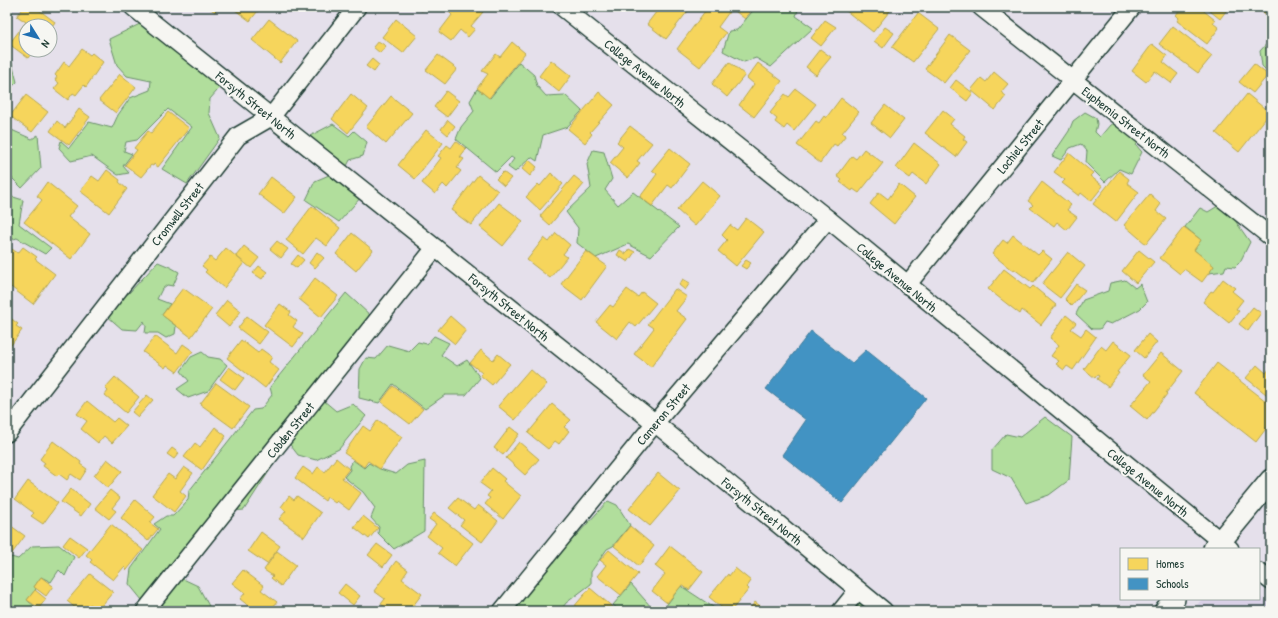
<svg xmlns="http://www.w3.org/2000/svg" width="1278" height="618" font-family="'Patrick Hand',sans-serif">
<style>
.built{fill:#d9d0e6}
.green{fill:#b1de9c;stroke:#688e68}
.homes{fill:#f6d55c;stroke:#b6a750}
.schools{fill:#4393c3;stroke:#387998}
.lines{fill:none;stroke-linecap:round;stroke-linejoin:round}
.minor-casing{stroke:#1f3d34;stroke-width:20}
.tertiary-casing{stroke:#1f3d34;stroke-width:24}
.minor{stroke:#f6f6f2;stroke-width:17}
.tertiary{stroke:#f6f6f2;stroke-width:21}
.labels{text-anchor:middle;dominant-baseline:central;stroke-width:4;stroke-linejoin:round;paint-order:stroke}
.street-label{font-size:13px;fill:#1f3d34;stroke:#f6f6f2}
</style>
<rect width="100%" height="100%" fill="#e5e0eb"/>
<filter id="ink" filterUnits="userSpaceOnUse"><feTurbulence type="fractalNoise" baseFrequency=".025" numOctaves="2"/><feDisplacementMap in="SourceGraphic" scale="8" xChannelSelector="R" yChannelSelector="G"/><feConvolveMatrix kernelMatrix="1 2 1 2 8 2 1 2 1" color-interpolation-filters="sRGB"/></filter>
<g filter="url(#ink)">
<polygon class="built" points="1259,596 1271,605 1271,611 1192,611 1202,599 1259,599"/>
<g class="green">
<polygon points="756,7 799,7 796,16 813,28 771,67 756,58 744,62 723,51 729,31 737,30"/>
<polygon points="146,21 224,83 210,99 209,113 220,138 187,184 162,169 192,127 168,109 137,140 126,142 124,151 132,154 123,166 129,173 118,175 92,156 71,161 59,148 61,141 69,148 89,122 112,128 118,115 130,98 150,90 151,81 127,76 117,65 109,39"/>
<polygon points="1271,39 1271,54 1268,57 1271,60 1271,75 1262,66 1260,51"/>
<polygon points="7,50 9,52 17,82 10,89 7,89"/>
<polygon points="519,62 534,75 537,86 546,96 565,95 582,111 567,127 543,135 537,161 531,157 515,172 508,167 514,159 511,157 496,172 456,139 461,127 474,111 470,101 477,89 490,98"/>
<polygon points="1085,112 1096,118 1097,124 1095,132 1100,137 1110,125 1120,120 1142,139 1136,145 1142,152 1131,174 1119,169 1105,182 1086,163 1087,151 1081,144 1070,148 1061,160 1052,156 1069,131 1073,121"/>
<polygon points="333,124 349,136 354,131 367,142 363,156 350,160 346,168 362,196 339,222 306,200 315,181 329,175 332,170 304,139"/>
<polygon points="7,128 32,139 38,135 41,168 22,188 7,173 11,158 7,155"/>
<polygon points="593,150 604,152 612,179 605,190 618,205 633,192 679,227 651,256 628,244 596,258 577,243 578,228 566,212 591,188 587,164"/>
<polygon points="7,195 23,200 19,224 51,248 45,254 17,238 7,241"/>
<polygon points="1221,204 1233,213 1234,219 1250,242 1240,262 1235,267 1226,266 1224,271 1209,273 1214,266 1194,250 1201,240 1185,227 1200,208 1208,212"/>
<polygon points="158,262 170,267 179,272 173,286 167,285 162,289 157,299 170,304 162,315 176,326 175,334 166,338 158,333 145,333 146,326 144,321 137,330 122,329 106,315 121,292 128,294"/>
<polygon points="1125,280 1135,288 1140,284 1147,302 1140,309 1111,324 1105,322 1100,329 1092,329 1076,314 1083,300 1108,291 1110,283"/>
<polygon points="346,293 371,316 323,400 336,411 353,404 366,416 339,449 316,460 298,455 288,442 244,510 231,511 181,578 198,586 209,606 205,611 136,611 142,600 129,584 131,569 160,529 154,524 166,516 173,516 188,500 189,491 253,410 261,409 272,395 270,387"/>
<polygon points="434,336 449,343 441,355 457,366 467,360 480,378 466,395 445,395 425,409 393,384 379,403 359,398 360,369 366,358 376,359 388,345 409,351 418,342 427,344"/>
<polygon points="202,352 208,357 220,359 227,365 208,391 188,398 177,389 189,381 181,371 191,357"/>
<polygon points="1045,417 1072,437 1069,480 1049,495 1026,503 1011,478 992,469 992,450 1006,434 1020,437"/>
<polygon points="353,460 364,468 369,463 380,469 396,474 407,465 425,461 424,531 394,549 378,533 379,527 371,518 375,508 363,492 344,477 350,470 349,466"/>
<polygon points="608,501 617,505 630,525 613,546 607,549 591,572 591,584 566,603 560,611 508,611 563,546 577,535"/>
<polygon points="59,545 74,557 65,576 59,570 51,582 41,577 34,587 36,589 27,600 34,606 28,611 7,611 7,562 11,557 18,559 32,546"/>
<polygon points="631,584 652,608 665,607 681,586 719,611 615,611 617,608 613,605"/>
<polygon points="856,601 884,602 896,611 836,611"/>
</g>
<g class="homes">
<polygon points="24,7 35,7 55,22 50,29 50,26 26,26 26,50 34,50 28,58 9,44 26,22 17,16"/>
<polygon points="208,7 219,7 215,12"/>
<polygon points="231,7 261,7 250,21"/>
<polygon points="417,7 426,7 422,11"/>
<polygon points="453,7 477,7 483,12 471,26 475,29 468,37 460,30 451,41 439,32 452,15 449,12"/>
<polygon points="660,7 691,7 666,39 647,24"/>
<polygon points="708,7 722,7 729,12 718,27 726,33 700,67 677,49"/>
<polygon points="730,7 754,7 745,19"/>
<polygon points="848,7 893,7 873,32 845,10"/>
<polygon points="1182,7 1199,7 1215,20 1213,23 1219,28 1207,44 1177,21 1179,18 1176,15"/>
<polygon points="1205,7 1229,7 1220,19"/>
<polygon points="1263,7 1271,7 1271,19 1261,10"/>
<polygon points="918,13 939,29 913,62 892,47"/>
<polygon points="269,19 297,41 280,63 252,40"/>
<polygon points="396,19 417,36 403,53 382,37"/>
<polygon points="825,20 836,27 821,46 811,38"/>
<polygon points="1173,26 1212,56 1198,73 1159,44"/>
<polygon points="885,27 894,33 883,48 874,41"/>
<polygon points="950,35 970,50 944,83 925,69"/>
<polygon points="378,41 386,46 380,53 373,47"/>
<polygon points="512,42 525,53 489,98 477,88 488,74 482,71 496,54 500,57"/>
<polygon points="1152,44 1167,56 1163,62 1178,74 1171,83 1155,71 1146,82 1132,71"/>
<polygon points="82,49 90,55 92,53 103,62 86,87 84,85 76,95 73,93 68,100 54,89 59,83 55,80 57,77 55,75 64,62 69,66"/>
<polygon points="820,49 831,57 816,75 806,67"/>
<polygon points="438,55 457,69 445,84 426,70"/>
<polygon points="372,59 379,65 374,72 366,66"/>
<polygon points="551,60 571,76 559,92 539,76"/>
<polygon points="729,62 745,75 727,97 712,84"/>
<polygon points="758,63 782,81 754,117 739,105 754,84 747,78"/>
<polygon points="1254,64 1268,75 1253,93 1239,82"/>
<polygon points="994,72 1008,84 1001,92 1006,96 995,110 971,90 981,78 986,82"/>
<polygon points="120,74 136,87 116,113 99,100"/>
<polygon points="956,80 973,93 967,101 950,88"/>
<polygon points="796,89 816,104 794,131 787,125 784,129 775,122 777,119 770,113 785,94 789,97"/>
<polygon points="446,91 459,101 447,117 434,107"/>
<polygon points="599,92 614,105 590,132 592,134 585,143 568,129"/>
<polygon points="351,94 368,108 348,133 332,119"/>
<polygon points="1247,94 1270,113 1239,152 1216,133"/>
<polygon points="26,95 48,112 32,132 10,116"/>
<polygon points="391,96 412,113 386,144 366,127"/>
<polygon points="841,98 859,112 842,133 846,135 837,146 834,144 820,163 797,145 816,121 819,123 824,116 826,118"/>
<polygon points="885,105 904,120 890,138 871,123"/>
<polygon points="79,109 90,117 69,145 50,131 57,121 65,128"/>
<polygon points="943,110 954,119 950,124 965,136 963,139 967,142 956,157 925,133"/>
<polygon points="168,112 189,128 158,167 154,164 153,166 151,165 141,177 125,165 137,150 134,148 148,131 151,133"/>
<polygon points="448,120 455,126 448,135 441,129"/>
<polygon points="630,126 652,143 637,161 640,163 628,178 610,163 623,147 617,142"/>
<polygon points="426,130 443,143 415,179 398,165"/>
<polygon points="456,141 466,149 460,157 464,159 457,168 461,171 447,188 443,184 435,194 422,183 441,158 438,156 447,145 451,148"/>
<polygon points="914,143 941,164 926,184 913,174 910,178 896,168"/>
<polygon points="670,148 690,164 672,188 668,185 652,206 640,197 657,174 652,170"/>
<polygon points="864,149 883,163 859,193 853,189 852,191 840,182 842,180 837,176 852,156 856,159"/>
<polygon points="1069,153 1093,173 1090,176 1103,186 1091,201 1081,193 1079,196 1062,183 1065,180 1054,172"/>
<polygon points="529,160 537,167 530,176 522,169"/>
<polygon points="107,170 120,180 119,182 127,189 109,213 80,191 92,176 99,181"/>
<polygon points="1119,171 1129,179 1127,183 1139,192 1116,222 1093,204"/>
<polygon points="503,172 511,178 504,186 496,179"/>
<polygon points="551,173 563,184 540,210 526,197 538,184 540,186"/>
<polygon points="478,175 498,191 471,225 451,210"/>
<polygon points="574,176 584,184 550,225 540,216"/>
<polygon points="271,177 297,197 284,214 258,194"/>
<polygon points="702,181 720,196 695,226 677,210"/>
<polygon points="47,182 77,206 68,217 90,234 71,259 24,222 42,200 37,196"/>
<polygon points="1042,182 1071,205 1067,210 1077,217 1067,230 1057,222 1054,226 1030,208 1033,205 1028,201"/>
<polygon points="899,184 915,197 894,224 870,204 879,192 888,199"/>
<polygon points="1150,194 1161,204 1156,211 1166,219 1146,244 1124,225"/>
<polygon points="499,203 523,221 503,246 480,227"/>
<polygon points="312,206 340,228 327,246 316,238 303,254 286,240"/>
<polygon points="746,218 764,232 736,266 718,251 727,240 722,235 730,225 737,230"/>
<polygon points="1184,227 1201,240 1194,250 1214,266 1202,282 1184,269 1180,274 1160,258"/>
<polygon points="352,233 373,250 356,271 336,254"/>
<polygon points="556,233 570,245 563,254 567,257 550,278 527,260 544,238 549,242"/>
<polygon points="1013,235 1038,255 1042,251 1052,259 1033,283 1014,269 1013,271 992,254 1003,240 1007,243"/>
<polygon points="277,241 288,249 281,258 270,249"/>
<polygon points="244,246 259,258 251,268 236,256"/>
<polygon points="23,247 37,257 35,259 55,274 33,304 7,284 7,252 10,248 18,253"/>
<polygon points="226,248 244,263 224,288 205,272 207,270 202,266 210,257 215,261"/>
<polygon points="629,249 635,252 628,262 617,255 620,250 626,254"/>
<polygon points="1139,250 1154,262 1136,283 1122,271"/>
<polygon points="586,251 607,266 582,300 561,284"/>
<polygon points="317,252 324,258 315,268 309,263"/>
<polygon points="1068,252 1085,266 1060,298 1042,284"/>
<polygon points="298,255 304,260 297,268 291,264"/>
<polygon points="746,260 751,263 746,269 741,266"/>
<polygon points="259,266 267,272 262,279 253,273"/>
<polygon points="1004,269 1030,289 1033,286 1056,305 1041,325 1022,310 1020,314 988,289"/>
<polygon points="315,278 338,296 321,317 299,299"/>
<polygon points="683,279 690,283 685,290 679,285"/>
<polygon points="1223,279 1235,288 1232,291 1243,300 1236,309 1239,311 1229,323 1203,302 1211,291 1213,292"/>
<polygon points="1076,284 1085,290 1072,306 1065,299"/>
<polygon points="183,288 212,309 191,337 162,315"/>
<polygon points="627,289 638,297 642,292 656,303 636,327 630,322 617,339 596,322 610,305 613,307"/>
<polygon points="675,289 687,297 676,311 687,319 651,367 634,354 654,328 648,324"/>
<polygon points="227,300 241,311 229,327 215,315"/>
<polygon points="280,304 291,312 289,315 297,321 293,327 303,334 293,347 264,325"/>
<polygon points="1253,307 1261,313 1248,331 1239,324"/>
<polygon points="7,312 10,314 8,316 18,324 16,326 22,330 9,348 7,346"/>
<polygon points="1066,315 1076,323 1071,329 1081,336 1086,329 1096,337 1073,370 1067,366 1064,370 1056,364 1059,361 1051,356 1059,345 1050,338"/>
<polygon points="247,316 268,332 259,344 238,328"/>
<polygon points="450,316 466,330 455,344 438,330"/>
<polygon points="1148,334 1157,342 1144,358 1135,350"/>
<polygon points="155,336 177,353 183,344 193,351 177,372 167,365 165,368 143,352"/>
<polygon points="241,340 258,353 261,349 272,357 269,362 279,370 265,388 227,358"/>
<polygon points="1113,341 1131,355 1117,372 1119,373 1108,387 1097,379 1099,376 1097,375 1095,378 1084,369 1101,346 1106,350"/>
<polygon points="481,350 493,360 498,354 510,364 492,385 480,375 482,373 470,363"/>
<polygon points="1161,353 1183,371 1166,393 1167,394 1147,420 1130,406 1151,381 1143,375"/>
<polygon points="1217,363 1271,405 1271,422 1256,442 1194,393"/>
<polygon points="1257,365 1266,373 1271,367 1271,398 1246,378"/>
<polygon points="229,367 244,378 235,390 220,379"/>
<polygon points="530,369 547,384 515,420 498,406"/>
<polygon points="115,377 139,397 126,413 105,395 108,391 105,388"/>
<polygon points="216,383 249,407 233,428 200,404"/>
<polygon points="393,386 423,409 410,424 381,402"/>
<polygon points="147,395 153,400 138,417 132,412"/>
<polygon points="87,401 113,422 117,418 127,426 112,443 104,436 98,443 81,429 87,421 77,414"/>
<polygon points="552,404 571,420 564,427 569,431 559,444 555,441 548,449 528,433"/>
<polygon points="378,420 402,437 380,469 368,461 364,467 344,453 363,426 370,431"/>
<polygon points="215,427 226,436 202,470 184,457 195,443 200,447"/>
<polygon points="510,427 519,434 503,455 494,448"/>
<polygon points="53,441 81,462 80,464 87,469 80,480 71,474 67,480 59,474 57,476 43,466 45,463 40,459"/>
<polygon points="519,442 539,459 525,475 506,458"/>
<polygon points="172,448 179,453 174,459 167,454"/>
<polygon points="336,458 349,469 342,478 361,493 349,510 337,501 335,503 327,497 325,501 295,478 303,467 313,474 318,467 325,472"/>
<polygon points="107,459 122,471 108,488 94,476"/>
<polygon points="184,467 193,473 180,491 186,496 174,512 152,495 168,474 175,479"/>
<polygon points="492,468 505,479 503,481 521,496 503,519 485,504 490,498 487,496 491,491 480,483"/>
<polygon points="658,473 680,491 650,526 629,509"/>
<polygon points="28,481 58,503 43,524 31,516 34,513 15,499"/>
<polygon points="71,489 90,504 81,516 61,502"/>
<polygon points="110,490 120,498 112,508 116,511 109,519 95,508"/>
<polygon points="289,496 294,500 297,496 321,513 304,537 279,519 286,511 281,507"/>
<polygon points="458,498 474,510 478,505 498,521 482,542 460,525 464,520 449,508"/>
<polygon points="135,500 155,517 150,523 158,529 148,541 121,518"/>
<polygon points="434,513 473,543 455,566 438,553 442,548 427,536 436,524 429,519"/>
<polygon points="363,516 378,528 369,539 354,527"/>
<polygon points="7,523 25,536 7,560"/>
<polygon points="111,524 143,550 127,570 124,567 113,580 90,562 92,560 86,555"/>
<polygon points="630,526 654,546 639,566 614,546"/>
<polygon points="261,532 280,546 267,564 248,551"/>
<polygon points="70,536 87,548 79,558 63,545"/>
<polygon points="377,544 392,555 383,567 368,555"/>
<polygon points="670,546 703,572 689,590 682,585 667,603 652,591 665,574 655,566"/>
<polygon points="609,550 638,574 621,595 597,576 606,565 600,560"/>
<polygon points="277,551 296,565 281,586 271,578 273,576 264,570"/>
<polygon points="396,561 408,570 402,579 422,594 409,611 390,611 381,604 385,599 374,591"/>
<polygon points="735,568 751,581 747,587 749,589 731,611 726,611 709,597 728,574 729,576"/>
<polygon points="243,570 264,586 261,590 277,602 270,611 255,611 240,599 245,593 232,583"/>
<polygon points="90,574 113,592 98,610 90,604 84,611 79,611 67,601"/>
<polygon points="41,577 53,586 46,596 34,587"/>
<polygon points="345,584 360,596 353,605 338,593"/>
<polygon points="590,588 615,609 613,611 575,611 572,609"/>
<polygon points="35,590 46,599 39,608 27,600"/>
<polygon points="755,602 767,611 748,611"/>
</g>
<polygon class="schools" points="811,331 852,363 866,350 926,398 842,503 782,455 806,420 766,389"/>
<g class="lines">
<defs>
<g id="minor">
<polyline points="133,7 655,423 884,611"/>
<polyline points="562,7 828,219 1230,549"/>
<polyline points="981,7 1271,237"/>
<polyline points="907,285 1132,7"/>
<polyline points="7,433 238,136 271,117 357,7"/>
<polyline points="1259,572 1271,581"/>
<polyline points="145,611 435,248"/>
<polyline points="502,611 655,423 828,219"/>
<polyline points="841,611 858,590"/>
</g>
<g id="tertiary">
<polyline points="1214,549 1271,480"/>
<polyline points="1165,611 1174,599"/>
</g>
</defs>
<use href="#minor" class="minor-casing"/>
<use href="#tertiary" class="tertiary-casing"/>
<use href="#minor" class="minor"/>
<use href="#tertiary" class="tertiary"/>
</g>
</g>
<g class="labels">
<g class="street-label">
<text transform="translate(645 73) rotate(39)">College Avenue North</text>
<text transform="translate(256 105) rotate(39)">Forsyth Street North</text>
<text transform="translate(1126 122) rotate(38)">Euphemia Street North</text>
<text transform="translate(1020 146) rotate(-51)">Lochiel Street</text>
<text transform="translate(177 214) rotate(-52)">Cromwell Street</text>
<text transform="translate(897 277) rotate(40)">College Avenue North</text>
<text transform="translate(509 307) rotate(39)">Forsyth Street North</text>
<text transform="translate(663 414) rotate(-50)">Cameron Street</text>
<text transform="translate(290 430) rotate(-51)">Cobden Street</text>
<text transform="translate(1148 482) rotate(39)">College Avenue North</text>
<text transform="translate(762 511) rotate(39)">Forsyth Street North</text>
</g>
</g>
<rect width="1278" height="618" fill="none" stroke="#f6f6f2" stroke-width="24"/>
<rect x="12" y="12" width="1254" height="594" fill="none" stroke="#1f3d34" stroke-width="1.5" filter="url(#ink)"/>
<rect x="1120" y="548" width="140" height="52" fill="#f6f6f2" stroke="#a0aca6"/>
<rect x="1128" y="558" width="20" height="12" fill="#f6d55c" stroke="#a0aca6"/>
<text x="1156" y="568" font-size="12" fill="#1f3d34">Homes</text>
<rect x="1128" y="578" width="20" height="12" fill="#4393c3" stroke="#a0aca6"/>
<text x="1156" y="588" font-size="12" fill="#1f3d34">Schools</text>
<g transform="translate(38 38) rotate(127)"><circle r="19" fill="#f6f6f2" stroke="#a0aca6"/>
<path d="M0-3L7 15L0 10L-7 15Z" fill="#1f6fb2"/>
<text y="-6" font-size="11" font-weight="bold" text-anchor="middle" fill="#1f3d34">N</text>
</g>
</svg>
